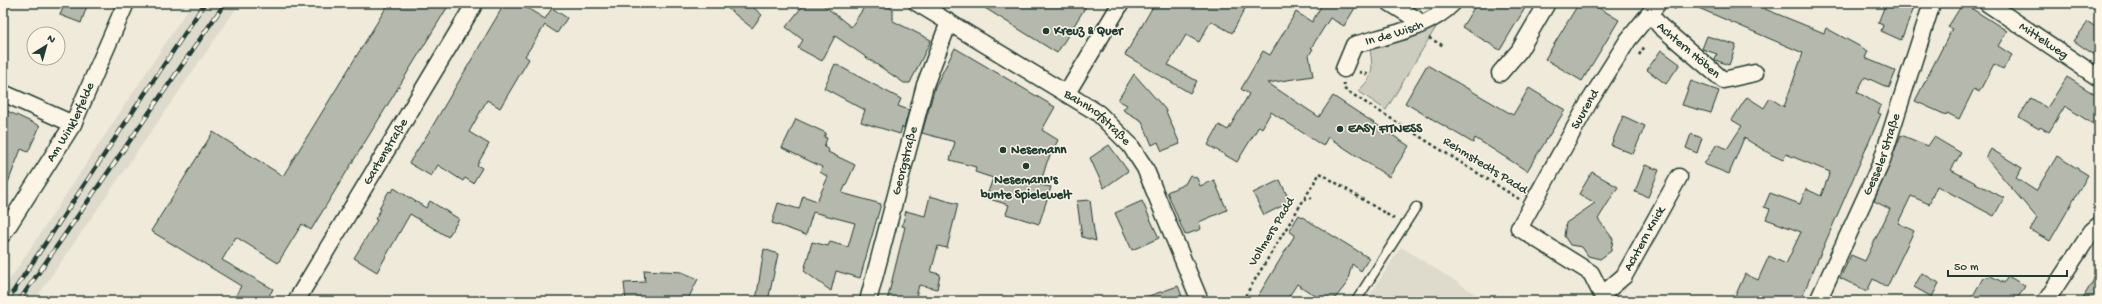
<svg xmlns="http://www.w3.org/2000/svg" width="2102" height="304" font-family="'Gochi Hand',sans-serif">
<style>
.built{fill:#dedbcc}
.green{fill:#cccdbf;stroke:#76857a}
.building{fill:#b5b9ad;stroke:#1f3d34}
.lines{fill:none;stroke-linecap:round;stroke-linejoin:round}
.service-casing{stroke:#1f3d34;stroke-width:11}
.minor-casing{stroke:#1f3d34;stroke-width:19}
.path{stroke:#1f3d34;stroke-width:2.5;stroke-dasharray:3 3;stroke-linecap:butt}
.service{stroke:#fcf5e5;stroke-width:8}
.minor{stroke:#fcf5e5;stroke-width:16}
.rail-casing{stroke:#1f3d34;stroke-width:4.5}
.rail{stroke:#fcf5e5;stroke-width:3;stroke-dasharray:9;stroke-linecap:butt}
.poi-dot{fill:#1f3d34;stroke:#fcf5e5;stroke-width:1.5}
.labels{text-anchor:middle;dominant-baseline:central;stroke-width:3;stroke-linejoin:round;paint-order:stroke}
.poi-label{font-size:13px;font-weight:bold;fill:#1f3d34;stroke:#fcf5e5;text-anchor:start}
.street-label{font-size:13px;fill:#1f3d34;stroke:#fcf5e5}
</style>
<rect width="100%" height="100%" fill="#efeada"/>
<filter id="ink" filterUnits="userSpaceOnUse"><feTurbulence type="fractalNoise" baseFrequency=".025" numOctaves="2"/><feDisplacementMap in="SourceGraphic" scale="8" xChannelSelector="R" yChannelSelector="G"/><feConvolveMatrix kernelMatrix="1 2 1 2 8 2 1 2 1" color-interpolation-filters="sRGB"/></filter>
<g filter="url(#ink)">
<g class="built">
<polygon points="192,3 240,3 34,301 3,301 3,290"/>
<polygon points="1401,247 1487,301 1366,301"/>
</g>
<path class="green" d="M1436,27L1386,110L1358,91C1374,77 1373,69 1370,49Z"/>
<g class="building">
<polygon points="65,3 88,3 81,23 60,15"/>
<polygon points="389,3 450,3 311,230 302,224 278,263 236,237 222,260 273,289 266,301 247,301 236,295 241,286 151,231 213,132 283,176"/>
<polygon points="505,3 519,3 545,19 552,8 567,18 557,33 545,25 525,56 529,59 500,108 487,100 469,132 489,144 477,165 482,168 473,183 465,178 463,181 438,165 431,176 409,163 429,132"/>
<polygon points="721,3 748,3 762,15 752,28"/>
<polygon points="805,3 821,3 851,27 867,3 883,3 893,10 893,21 931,40 910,83 904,83 835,36 822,61 798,48 803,40 786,27"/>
<polygon points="977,3 1034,3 1042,8 1046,3 1088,3 1057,53"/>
<polygon points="1155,3 1248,3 1232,33 1211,21 1199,42 1186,35 1168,65 1197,81 1190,93 1125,55"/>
<polygon points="1323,3 1358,3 1344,26 1330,18 1311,48 1313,49 1309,55 1313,76 1268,83 1319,117 1333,96 1409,146 1389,177 1328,137 1323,146 1271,112 1262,128 1259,126 1237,162 1208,145 1219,125 1228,130 1249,94 1241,89 1263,51 1270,55 1296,12 1312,22"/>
<polygon points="1477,3 1516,3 1525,8 1500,50 1462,27"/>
<polygon points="1579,3 1591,3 1619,20 1582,81 1545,59"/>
<polygon points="1687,3 1767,3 1765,9 1824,33 1826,28 1868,51 1865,58 1896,71 1889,88 1865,77 1857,92 1881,106 1878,113 1881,114 1800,301 1733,301 1745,274 1758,280 1769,256 1786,264 1801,232 1766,219 1770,209 1764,207 1770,193 1800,204 1806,189 1821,196 1830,172 1786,154 1783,160 1772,155 1744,138 1729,174 1704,164 1717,144 1727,149 1742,126 1732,120 1747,97 1764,108 1770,98 1784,107 1803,53"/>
<polygon points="1886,3 1916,3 1901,40 1881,31 1883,25 1878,23"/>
<polygon points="1963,3 2007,31 1998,46 2012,55 2003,69 1994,64 1979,92 1974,89 1959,119 1947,113 1946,115 1915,101 1952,29 1948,27"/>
<polygon points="2088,22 2099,29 2099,58 2074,41"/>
<polygon points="1707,36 1736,45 1729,65 1715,60 1717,54 1702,49"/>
<polygon points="955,48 1055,107 1042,130 1058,140 1047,162 1040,185 1051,187 1039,224 1006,214 1009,205 986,198 993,178 975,172 976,167 950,160 955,142 922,133 935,87"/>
<polygon points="1661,50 1680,64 1666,84 1647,70"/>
<polygon points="835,64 901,99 898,106 909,110 904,128 902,127 900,134 861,122 865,110 824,88"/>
<polygon points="1427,65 1513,115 1529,88 1565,110 1527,171 1475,138 1473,143 1405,103"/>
<polygon points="1134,74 1165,109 1180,144 1162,151 1158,142 1152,145 1142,121 1123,110 1127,105 1118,100"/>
<polygon points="2067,77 2099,97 2099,128 2065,106 2049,132 2040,127 2039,129 2019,117 2031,98 2047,108"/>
<polygon points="1691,81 1719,91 1711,113 1682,105"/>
<polygon points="3,109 40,126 28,152 21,149 4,193"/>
<polygon points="1623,116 1645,126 1633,154 1611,145"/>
<polygon points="796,119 826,133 824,137 827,138 824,147 829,150 828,152 855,165 842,193 881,204 860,278 836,271 831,291 804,271 812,242 828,246 830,242 848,247 855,223 813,212 806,235 772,223 778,203 799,209 803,196 817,201 828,177 820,172 822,167 782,148"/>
<polygon points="1691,134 1702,138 1697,153 1686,148"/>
<polygon points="1901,135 1928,146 1934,137 1961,153 1951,170 2004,198 1994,216 1937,186 1929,204 1911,196 1898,223 1914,231 1887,287 1873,279 1867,291 1840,278 1851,255 1865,261 1890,209 1874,201"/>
<polygon points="1109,145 1128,171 1104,188 1090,158"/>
<polygon points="1991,149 2022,168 2016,178 2036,191 2057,156 2088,175 2050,241 2030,230 2037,218 1986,158"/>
<polygon points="1645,165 1659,170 1648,197 1635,192"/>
<polygon points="1592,172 1618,187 1598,219 1613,239 1611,251 1600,259 1588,256 1582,247 1570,245 1564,236 1566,223 1595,203 1579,194"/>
<polygon points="1190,175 1197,178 1200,186 1214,180 1227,210 1199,222 1201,229 1185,235 1167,192 1185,184"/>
<polygon points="1280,180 1290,202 1264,215 1253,193"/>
<polygon points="394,188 426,208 430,201 459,219 448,237 410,214 377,272 354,258 377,220 375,219 381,209 379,208 389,191 392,192"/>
<polygon points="930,196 958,204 947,248 938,246 931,272 940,274 937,289 919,285 915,301 887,301 905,227 902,226 906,211 925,216"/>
<polygon points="1090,200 1094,231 1096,241 1082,237 1077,201"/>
<polygon points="1142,201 1159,238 1132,250 1115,213"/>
<polygon points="1299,215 1369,258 1361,271 1352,264 1347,283 1333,301 1323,301 1297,284 1286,301 1255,301 1295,235 1289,231"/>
<polygon points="764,249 778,254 768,301 756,301"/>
<polygon points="644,270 682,272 698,279 687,301 626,301 624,283 645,282"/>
<polygon points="2099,271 2099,301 2081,301"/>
<polygon points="1922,273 1939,283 1932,297 1914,287"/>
<polygon points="1991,276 2004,283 2008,276 2025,286 2016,301 1970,301 1983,278"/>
<polygon points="1178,286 1184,301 1141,301 1140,299"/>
</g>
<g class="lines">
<defs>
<polyline id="service" points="1356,301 1416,207"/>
<g id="minor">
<path id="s1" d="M917,3L1098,113L1130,145L1145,168L1200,301"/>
<polyline points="1390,3 1416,19 1418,26"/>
<path id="s2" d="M1987,3L2099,78"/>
<path id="s3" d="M1650,14L1660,26L1723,80L1755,73"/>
<path id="s4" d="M1344,69L1354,45C1388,35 1428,29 1453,3"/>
<polyline points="1500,73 1519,51 1546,5 1544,3"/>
<polyline points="3,93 73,124"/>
<polyline points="1067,93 1121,3"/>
<path id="s5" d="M1522,223L1589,102L1628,40L1658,3"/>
<path id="s6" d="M1519,228L1591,273L1602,295L1624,276L1679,177"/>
<path id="s7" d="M3,234L73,124L126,3"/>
<path id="s8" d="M296,301L475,3"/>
<path id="s9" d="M868,301L925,85L949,22"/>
<path id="s10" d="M1818,301L1881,163L1932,3"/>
<polyline points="2046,301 2092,231 2099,225"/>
</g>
</defs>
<use href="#service" class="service-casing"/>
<use href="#minor" class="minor-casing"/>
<g class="path">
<polyline points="1674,9 1678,3"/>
<polyline points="1429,38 1444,46"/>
<polyline points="1639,55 1645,46"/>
<polyline points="1359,72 1370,75"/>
<polyline points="1344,83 1344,89 1519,199"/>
<polyline points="1304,199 1312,198"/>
<polyline points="1242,301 1320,173 1396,220"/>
</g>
<use href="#service" class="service"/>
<use href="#minor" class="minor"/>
<defs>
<g id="rail">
<polyline points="7,301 205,3"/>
<polyline points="19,301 225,3"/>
</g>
</defs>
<use href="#rail" class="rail-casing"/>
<use href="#rail" class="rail"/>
</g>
</g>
<g class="poi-dot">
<circle cx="1046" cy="31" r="4"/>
<circle cx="1340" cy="129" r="4"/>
<circle cx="1003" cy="150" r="4"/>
<circle cx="1026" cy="166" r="4"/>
</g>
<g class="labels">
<g class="poi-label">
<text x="1054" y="31">Kreuz &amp; Quer</text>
<text x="1348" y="129">EASY FITNESS</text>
<text x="1011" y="150">Nesemann</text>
<text x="1026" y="180" text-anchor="middle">Nesemann's<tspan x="1026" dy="15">bunte Spielewelt</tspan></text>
</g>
<g class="street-label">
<text stroke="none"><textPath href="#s4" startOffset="68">In de Wisch</textPath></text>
<text stroke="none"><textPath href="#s2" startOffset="68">Mittelweg</textPath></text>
<text stroke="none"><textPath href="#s3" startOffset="53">Achtern Höben</textPath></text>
<text stroke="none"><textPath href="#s5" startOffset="130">Suurend</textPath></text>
<text stroke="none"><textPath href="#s1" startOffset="214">Bahnhofstraße</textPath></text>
<text stroke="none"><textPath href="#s7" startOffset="131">Am Winklerfelde</textPath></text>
<text stroke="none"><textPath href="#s8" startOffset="174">Gartenstraße</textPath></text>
<text stroke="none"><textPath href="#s10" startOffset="160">Gesseler Straße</textPath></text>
<text stroke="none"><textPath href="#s9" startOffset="145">Georgstraße</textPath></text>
<text transform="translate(1485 166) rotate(32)">Rehmstedts Padd</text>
<text transform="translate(1272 232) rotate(-59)">Vollmers Padd</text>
<text stroke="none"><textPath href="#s6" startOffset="181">Achtern Knick</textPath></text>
</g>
</g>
<rect width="2102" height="304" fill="none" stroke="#fcf5e5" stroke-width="16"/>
<rect x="8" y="8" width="2086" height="288" fill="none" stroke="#1f3d34" stroke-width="1.5" filter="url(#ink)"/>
<g transform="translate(46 46) rotate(37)"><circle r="19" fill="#fcf5e5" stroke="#a4ab9e"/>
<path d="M0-3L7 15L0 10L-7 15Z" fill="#1f3d34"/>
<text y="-6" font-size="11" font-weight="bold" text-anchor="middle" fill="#1f3d34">N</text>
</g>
<path d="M1948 270v6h119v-6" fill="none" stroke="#1f3d34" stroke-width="2"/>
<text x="1954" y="270" font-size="12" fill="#1f3d34" stroke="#fcf5e5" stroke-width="3" paint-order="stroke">50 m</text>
</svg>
